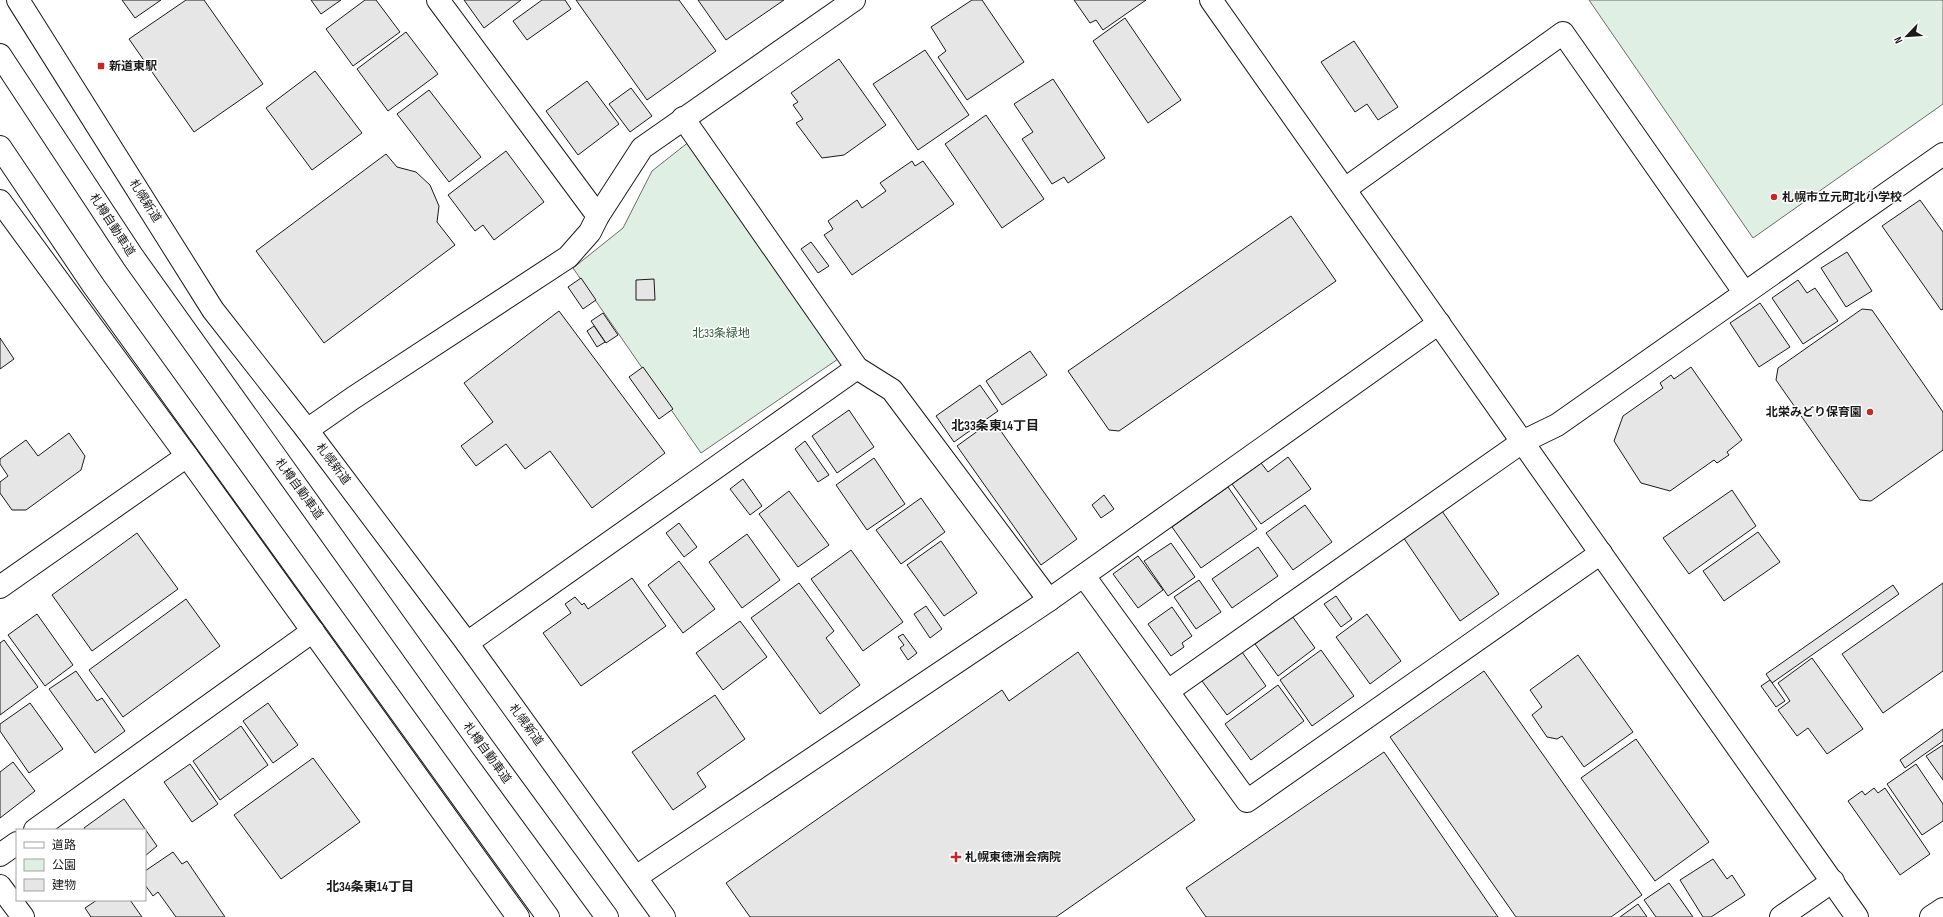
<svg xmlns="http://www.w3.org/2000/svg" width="1943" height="917" font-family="'Sofia Sans Condensed','Noto Sans JP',sans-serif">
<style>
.green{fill:#e0efe3;stroke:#6a6a6a}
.building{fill:#e6e6e6;stroke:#1a1a1a}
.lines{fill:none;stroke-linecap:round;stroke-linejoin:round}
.street-casing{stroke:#1a1a1a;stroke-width:24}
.secondary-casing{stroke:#1a1a1a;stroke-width:24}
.highway-casing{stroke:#1a1a1a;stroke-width:24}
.street{stroke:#fff;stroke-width:22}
.secondary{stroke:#fff;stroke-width:22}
.highway{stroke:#fff;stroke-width:22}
.poi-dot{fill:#c62828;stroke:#fff;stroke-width:1.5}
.labels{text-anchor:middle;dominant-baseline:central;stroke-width:3;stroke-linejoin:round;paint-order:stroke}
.poi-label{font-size:12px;font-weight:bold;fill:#1a1a1a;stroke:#fff;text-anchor:start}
.street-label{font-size:12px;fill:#1a1a1a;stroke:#fff}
.park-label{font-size:12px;fill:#2b5a34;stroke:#fff}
.neighbourhood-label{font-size:13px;font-weight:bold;fill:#1a1a1a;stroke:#fff}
</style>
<rect width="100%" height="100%" fill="#fff"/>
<g class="green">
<polygon points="1589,0 1943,0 1943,104 1753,238"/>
<polygon points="690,141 841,357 701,453 573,268 623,228 652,171"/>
</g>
<g class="building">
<polygon points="122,0 161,0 135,18"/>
<polygon points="186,0 204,0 263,84 194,132 129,39"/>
<polygon points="311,0 341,0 321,14"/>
<polygon points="365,0 376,0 400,32 353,66 326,29"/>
<polygon points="464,0 521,0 484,28"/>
<polygon points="542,0 565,0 571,9 527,40 513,21"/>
<polygon points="576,0 679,0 716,51 647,100"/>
<polygon points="698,0 784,0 726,40"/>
<polygon points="972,0 982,0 1024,62 967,100 938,57 946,51 931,27"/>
<polygon points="1074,0 1146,0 1103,30 1096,20 1090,23"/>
<polygon points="1125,18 1181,100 1148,123 1093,41"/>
<polygon points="406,32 438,74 388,111 357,69"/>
<polygon points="1354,41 1398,107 1378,120 1367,104 1355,112 1321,62"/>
<polygon points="925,50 969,115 918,150 873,84"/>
<polygon points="839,59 886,125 844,155 822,158 796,123 803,119 793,105 798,102 791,93"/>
<polygon points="315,71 362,133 312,170 266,108"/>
<polygon points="1053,79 1105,158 1068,183 1064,177 1052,184 1022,139 1033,132 1014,104"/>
<polygon points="587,81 619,124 578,155 546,111"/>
<polygon points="631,88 652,116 630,132 609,104"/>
<polygon points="429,90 481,157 449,182 397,114"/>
<polygon points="986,115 1044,199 1002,228 945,144"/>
<polygon points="506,151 544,202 494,240 483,225 475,231 448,195"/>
<polygon points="386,154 397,167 416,172 430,185 439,206 437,222 455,245 324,343 256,251"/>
<polygon points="912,161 915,166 923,161 954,204 852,275 824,235 833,229 828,221 857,200 862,208 886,191 880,183"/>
<polygon points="1920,200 1943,232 1943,309 1941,310 1882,226"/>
<polygon points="1291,216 1336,281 1119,431 1109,430 1068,371"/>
<polygon points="811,242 829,266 818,273 801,249"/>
<polygon points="1847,252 1872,291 1846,307 1821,268"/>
<polygon points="581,278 596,300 583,309 568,287"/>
<polygon points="654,279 655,300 636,300 636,280"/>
<polygon points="1798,280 1807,293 1815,288 1838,321 1803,344 1772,298"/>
<polygon points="1760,303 1790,347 1759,367 1730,323"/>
<polygon points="1862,309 1872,310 1943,412 1943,450 1871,501 1860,500 1776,380 1778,368"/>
<polygon points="559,311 665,453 592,508 550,451 525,469 506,444 476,466 461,446 493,422 464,383"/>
<polygon points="603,313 618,335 606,343 591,321"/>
<polygon points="594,326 605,342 597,347 587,331"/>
<polygon points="0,338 14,359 0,369"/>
<polygon points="1030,351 1047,375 1002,405 986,381"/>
<polygon points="643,367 673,409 659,419 629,377"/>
<polygon points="1691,367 1742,440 1727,452 1729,455 1717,463 1714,460 1670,491 1641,483 1614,441 1623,416 1663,388 1660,383 1671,375 1674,379"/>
<polygon points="980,385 998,411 954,442 936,416"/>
<polygon points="849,410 874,447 837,473 812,436"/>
<polygon points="993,420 1077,539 1041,565 957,446"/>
<polygon points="69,433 85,456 81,470 26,510 12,510 0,493 0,482 8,476 0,464 0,459 26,440 38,456"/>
<polygon points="805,441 829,475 818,482 795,449"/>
<polygon points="1288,457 1311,489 1261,524 1232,484 1261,463 1268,472"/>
<polygon points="874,458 905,504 867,530 836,485"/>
<polygon points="743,479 762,506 750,515 730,489"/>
<polygon points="1228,487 1257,529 1201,568 1172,527"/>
<polygon points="1732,490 1756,526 1689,574 1663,538"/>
<polygon points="789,491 829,545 798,567 759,514"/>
<polygon points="1104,495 1114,509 1101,518 1092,505"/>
<polygon points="921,498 945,532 901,564 876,530"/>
<polygon points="1305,505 1332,542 1293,570 1266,533"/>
<polygon points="1442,511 1499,594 1460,621 1403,537"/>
<polygon points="679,523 697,547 684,557 666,533"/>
<polygon points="1758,532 1780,562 1724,601 1703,571"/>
<polygon points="137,533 178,589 92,651 52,595"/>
<polygon points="747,534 780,580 742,608 709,562"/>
<polygon points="941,541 977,593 944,616 907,565"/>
<polygon points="1171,543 1195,577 1168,596 1144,561"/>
<polygon points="1258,547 1278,576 1232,608 1212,579"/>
<polygon points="851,550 903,622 863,651 811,579"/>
<polygon points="1138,556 1163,590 1138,608 1113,574"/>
<polygon points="679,561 715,609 683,633 648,585"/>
<polygon points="632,578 666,626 581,686 543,633 571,613 565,604 575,597 582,605 584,603 588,609"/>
<polygon points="1199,580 1221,612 1196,629 1174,597"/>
<polygon points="799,583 834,631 826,638 860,685 820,714 751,618"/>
<polygon points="1943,583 1943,671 1883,713 1842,654"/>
<polygon points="1893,585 1899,594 1772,683 1766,674"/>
<polygon points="1336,596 1352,619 1341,627 1324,604"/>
<polygon points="186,599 220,646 123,717 89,670"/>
<polygon points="926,606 942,629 930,638 914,614"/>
<polygon points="1172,607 1192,636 1182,643 1184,647 1171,656 1148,624"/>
<polygon points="37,614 73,665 45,686 8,635"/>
<polygon points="1367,614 1401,661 1370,684 1336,637"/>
<polygon points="1292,616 1315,648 1278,676 1255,644"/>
<polygon points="740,621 767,657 723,690 696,653"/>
<polygon points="903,634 917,653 908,660 900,648 904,645 898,637"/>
<polygon points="4,640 38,687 0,715 0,643"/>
<polygon points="1321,650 1354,696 1312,726 1280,680"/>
<polygon points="1078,652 1195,820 1056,917 750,917 726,883 1002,690 1009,701"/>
<polygon points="1242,652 1266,686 1227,715 1202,681"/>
<polygon points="1578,655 1633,732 1584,767 1562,736 1557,739 1547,737 1532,715 1542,707 1530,690"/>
<polygon points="1812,658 1863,729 1827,754 1808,728 1797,736 1778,710 1790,701 1778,683"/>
<polygon points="76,671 97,701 102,698 125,731 95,753 49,689"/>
<polygon points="1484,671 1642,895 1611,917 1516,917 1390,737"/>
<polygon points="1770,680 1785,701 1776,707 1761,686"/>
<polygon points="1278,685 1304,721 1251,760 1225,724"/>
<polygon points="715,695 745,739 697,773 706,787 673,810 632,752"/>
<polygon points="30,703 63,749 29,773 0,731 0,724"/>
<polygon points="268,703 298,745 273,763 243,721"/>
<polygon points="241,726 268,765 220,800 193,761"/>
<polygon points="1943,729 1943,741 1905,768 1900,760"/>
<polygon points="1636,739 1709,842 1655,881 1581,778"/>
<polygon points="1943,745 1943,780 1926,756"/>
<polygon points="1384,752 1498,917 1206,917 1186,888"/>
<polygon points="313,758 360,822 281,879 234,815"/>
<polygon points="13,762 35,791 0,818 0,772"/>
<polygon points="190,764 218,804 192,822 164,782"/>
<polygon points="1916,764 1943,804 1943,821 1922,835 1887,784"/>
<polygon points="1874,788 1878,793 1885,788 1930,854 1900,875 1848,801 1862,791 1865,795"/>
<polygon points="124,799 157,846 145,856 145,830 85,830 84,828"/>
<polygon points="173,852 182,864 187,861 225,917 176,917 158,892 153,896 145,885 145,871"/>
<polygon points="1713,859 1727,879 1732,875 1745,895 1711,917 1703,917 1680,880"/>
<polygon points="1669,883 1693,917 1656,917 1644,900"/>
<polygon points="97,900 130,900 142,917 91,917 85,908"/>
<polygon points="1638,904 1647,917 1620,917"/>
</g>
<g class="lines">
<defs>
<g id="street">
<polyline points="438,0 598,216"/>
<polyline points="683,118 857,368 892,390 1049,600"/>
<polyline points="1345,189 1563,33 1744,292"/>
<polyline points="307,430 353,398 568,257 590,232 598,216 642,148 854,0"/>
<polyline points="1084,576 1247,801 1601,553"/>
<polyline points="0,587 187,456"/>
<polyline points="467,643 857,368"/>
<polyline points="1168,691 1522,442 1557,425 1943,154"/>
<polyline points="35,830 313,631"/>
<polyline points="0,855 17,843"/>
<polyline points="636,877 1049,600 1439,323"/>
<polyline points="0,886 23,917"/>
<polyline points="1781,917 1833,881"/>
<polyline points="1931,917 1943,909"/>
</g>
<polyline id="secondary" points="1211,0 1857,917"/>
<g id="highway">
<polyline points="18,0 213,310 307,430 467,643 664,917"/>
<polyline points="0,55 133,257 482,746 607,917"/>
<polyline points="0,147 93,285 548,917"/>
<polyline points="0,201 187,456 518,917"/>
</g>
</defs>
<use href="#street" class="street-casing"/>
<use href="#secondary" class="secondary-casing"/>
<use href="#highway" class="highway-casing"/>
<use href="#street" class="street"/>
<use href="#secondary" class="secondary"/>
<use href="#highway" class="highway"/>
</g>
<g class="poi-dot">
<rect x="97" y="62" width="8" height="8" rx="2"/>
<circle cx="1774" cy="197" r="4"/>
<circle cx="1870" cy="412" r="4"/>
<path d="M954 851h4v4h4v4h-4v4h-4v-4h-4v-4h4z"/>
</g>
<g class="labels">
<g class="poi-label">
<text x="109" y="66">新道東駅</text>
<text x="1782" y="197">札幌市立元町北小学校</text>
<text x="1862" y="412" text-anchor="end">北栄みどり保育園</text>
<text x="965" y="857">札幌東徳洲会病院</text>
</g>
<g class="street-label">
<text transform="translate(145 201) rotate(58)">札幌新道</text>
<text transform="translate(112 225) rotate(57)">札樽自動車道</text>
<text transform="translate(333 464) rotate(53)">札幌新道</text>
<text transform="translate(299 489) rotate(54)">札樽自動車道</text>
<text transform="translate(526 725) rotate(54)">札幌新道</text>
<text transform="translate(487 753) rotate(54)">札樽自動車道</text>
</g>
<g class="park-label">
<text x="721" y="333">北33条緑地</text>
</g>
<g class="neighbourhood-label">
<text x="995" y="426">北33条東14丁目</text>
<text x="370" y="887">北34条東14丁目</text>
</g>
</g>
<rect x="16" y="829" width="130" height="72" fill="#ffffff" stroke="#a3a3a3"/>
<rect x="24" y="842" width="20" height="6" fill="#ffffff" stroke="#a3a3a3"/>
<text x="52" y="849" font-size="12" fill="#1a1a1a">道路</text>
<rect x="24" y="859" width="20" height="12" fill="#e0efe3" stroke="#a3a3a3"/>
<text x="52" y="869" font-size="12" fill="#1a1a1a">公園</text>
<rect x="24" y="879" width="20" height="12" fill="#e6e6e6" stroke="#a3a3a3"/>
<text x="52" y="889" font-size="12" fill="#1a1a1a">建物</text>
<g transform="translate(1907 36) rotate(245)" stroke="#ffffff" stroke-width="3" paint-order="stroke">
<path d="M0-3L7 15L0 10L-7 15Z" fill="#1a1a1a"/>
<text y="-6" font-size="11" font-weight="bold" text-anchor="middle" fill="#1a1a1a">N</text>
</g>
</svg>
